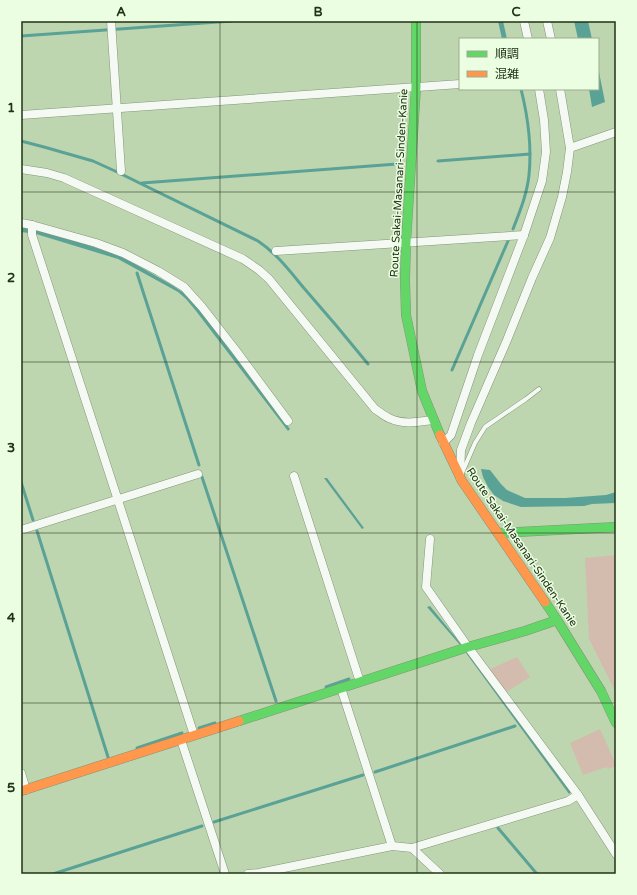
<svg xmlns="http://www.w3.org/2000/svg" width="637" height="895" font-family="'Varela Round','Noto Sans JP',sans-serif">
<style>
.green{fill:#d3bcad}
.water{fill:#5ba296}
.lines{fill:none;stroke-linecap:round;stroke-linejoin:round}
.stream{stroke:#5ba296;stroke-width:3}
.lane-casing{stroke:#839577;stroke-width:5}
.street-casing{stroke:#839577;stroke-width:9}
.fast-casing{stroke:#839577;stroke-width:10}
.slow-casing{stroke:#839577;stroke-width:10}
.lane{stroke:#f5f9f3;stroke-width:4}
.street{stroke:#f5f9f3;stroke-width:8}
.fast{stroke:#63d668;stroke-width:9}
.slow{stroke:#ff974d;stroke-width:9}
.grid{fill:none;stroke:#213216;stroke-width:1;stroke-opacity:0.55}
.labels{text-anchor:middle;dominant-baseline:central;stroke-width:3;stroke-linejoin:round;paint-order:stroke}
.street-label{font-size:11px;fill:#213216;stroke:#ecfee2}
.neatline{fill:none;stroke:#213216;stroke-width:1.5}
.grid-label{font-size:13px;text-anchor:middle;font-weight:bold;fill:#213216}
</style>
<rect width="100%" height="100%" fill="#bed6b0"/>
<g class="green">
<polygon points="616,555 616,689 614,689 589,639 585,558"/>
<polygon points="517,657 530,677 505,693 488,670"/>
<polygon points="600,729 616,764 616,766 608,769 606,767 583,775 570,743"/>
</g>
<g class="water">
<polygon points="498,21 503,21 507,39 502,39"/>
<polygon points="574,21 588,21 592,39 578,39"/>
<polygon points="598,67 605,102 592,107 589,89 598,89"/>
<polygon points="21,227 29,228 70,239 121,256 172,285 187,295 198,308 290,429 288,431 196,311 186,299 178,292 118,259 36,234 21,232"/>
<polygon points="481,469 490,470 501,484 507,490 525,498 565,498 606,495 616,492 616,503 592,504 584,506 521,507 503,501 494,495 488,487 483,477"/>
<polygon points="324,478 327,478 364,528 362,529"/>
<polygon points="430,606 462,645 460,645 427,607"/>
<polygon points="469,652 571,792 569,794 466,653"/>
</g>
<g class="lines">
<g class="stream">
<polyline points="21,36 232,21"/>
<path d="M21,141L44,147L93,161L115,171L258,241C276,253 289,270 303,287C325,312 347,338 368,364"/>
<polyline points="438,161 530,154"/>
<polyline points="142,183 397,164"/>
<path d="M513,229C520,211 527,194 529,175C532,146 528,117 521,89"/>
<polyline points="137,273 199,465"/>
<polyline points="452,370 508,241"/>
<polyline points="202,477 276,701"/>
<polyline points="21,482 33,520"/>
<polyline points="37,531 108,757"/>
<polyline points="326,687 349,679"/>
<polyline points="199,728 215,723"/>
<polyline points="137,748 182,733"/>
<polyline points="375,772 515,726"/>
<polyline points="214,822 363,775"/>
<polyline points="498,828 537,874"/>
<polyline points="53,874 202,826"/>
</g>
<defs>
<polyline id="lane" points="462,473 475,443 485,427 526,399 539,389"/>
<g id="street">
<polyline points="111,21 121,171"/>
<polyline points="524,21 528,39"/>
<polyline points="547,21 551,39"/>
<polyline points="21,115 460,84"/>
<polyline points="570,148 616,132"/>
<path d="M21,169L47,173L64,178L243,259L259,270L269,279L375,409C380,412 384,416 389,418C403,425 418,422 433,420"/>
<polyline points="21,223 32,225 96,243 123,253 158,271 184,287 202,307 237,352 288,421"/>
<polyline points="32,225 32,235 194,735"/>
<polyline points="276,251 524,235"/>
<polyline points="443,443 451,435 478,355 524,235 542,181 546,152 544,120 539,89"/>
<polyline points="294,476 360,682"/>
<polyline points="460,477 461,450 471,423 507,340 532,278 550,238 562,197 567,172 570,148 560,89"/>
<polyline points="21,530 198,474"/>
<polyline points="430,539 426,587 468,647 578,795 616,854"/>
<polyline points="341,688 392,846"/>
<polyline points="181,740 225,874"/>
<polyline points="21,773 26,790"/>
<polyline points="412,848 568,801 578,795"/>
<polyline points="248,874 259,873 392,846 412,848 440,874"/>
</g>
<g id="fast">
<polyline points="416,21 416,87 406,242 405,280 406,315 422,391 440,435"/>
<polyline points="498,533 616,527"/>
<polyline points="545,602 557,620 601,691 616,723"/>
<polyline points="239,721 468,647 525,631 557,620"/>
</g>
<g id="slow">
<polyline points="440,435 462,481 545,602"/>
<polyline points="21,791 239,721"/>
</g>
</defs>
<use href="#lane" class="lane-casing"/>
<use href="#street" class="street-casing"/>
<use href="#fast" class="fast-casing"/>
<use href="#slow" class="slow-casing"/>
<use href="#lane" class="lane"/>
<use href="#street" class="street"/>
<use href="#fast" class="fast"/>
<use href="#slow" class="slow"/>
</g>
<path class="grid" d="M220,21V874M417,21V874M21,192H616M21,362H616M21,533H616M21,703H616"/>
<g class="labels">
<g class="street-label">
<text transform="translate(399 183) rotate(-87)">Route Sakai-Masanari-Sinden-Kanie</text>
<text transform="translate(522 547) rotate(56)">Route Sakai-Masanari-Sinden-Kanie</text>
</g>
</g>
<rect width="637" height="895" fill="none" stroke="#ecfee2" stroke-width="44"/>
<rect x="459" y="38" width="140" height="52" fill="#ecfee2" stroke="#9bac90"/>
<rect x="467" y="51" width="20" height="6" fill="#63d668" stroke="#9bac90"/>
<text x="495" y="58" font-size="12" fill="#213216">順調</text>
<rect x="467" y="71" width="20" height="6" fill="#ff974d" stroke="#9bac90"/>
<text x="495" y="78" font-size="12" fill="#213216">混雑</text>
<rect x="22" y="22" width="593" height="851" class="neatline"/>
<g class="grid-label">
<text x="121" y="16">A</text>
<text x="318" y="16">B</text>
<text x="516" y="16">C</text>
<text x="11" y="112">1</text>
<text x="11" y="282">2</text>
<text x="11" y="452">3</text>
<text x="11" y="622">4</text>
<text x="11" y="792">5</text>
</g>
</svg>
